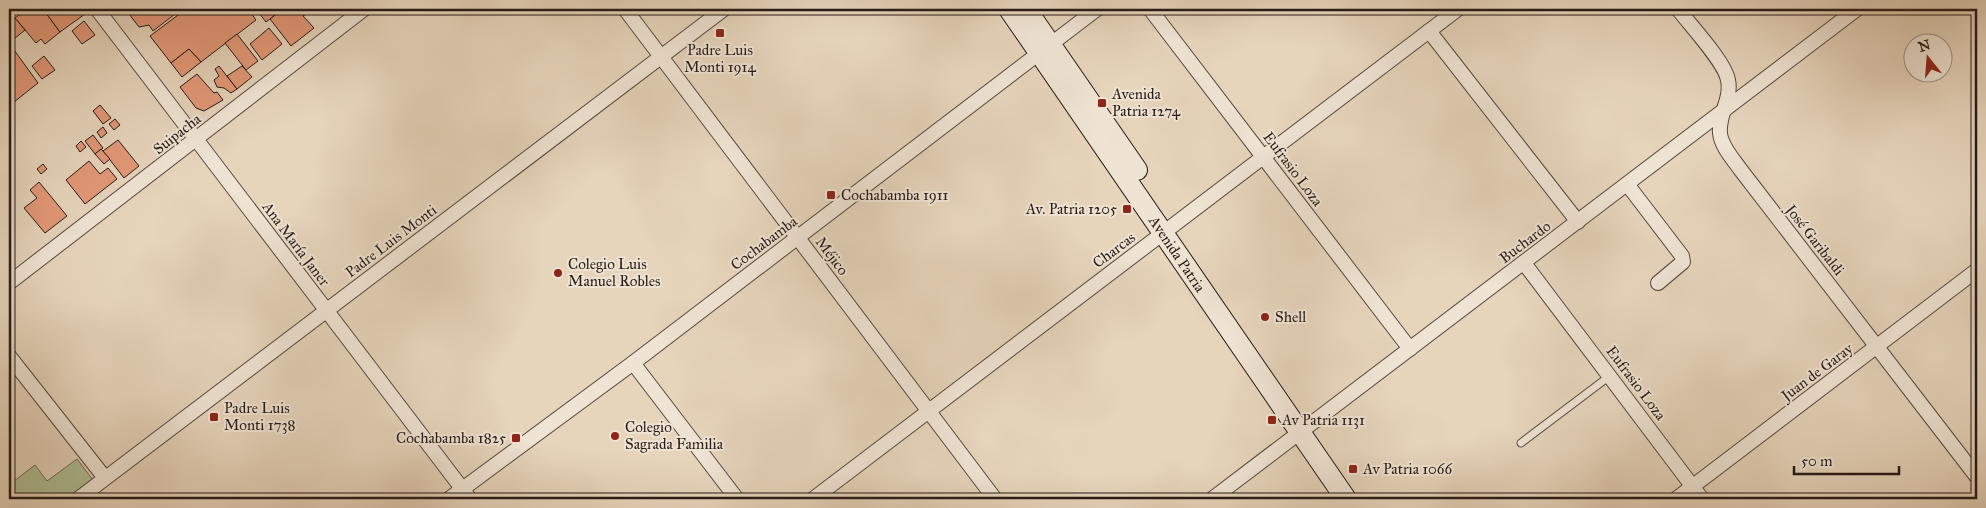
<svg xmlns="http://www.w3.org/2000/svg" width="1986" height="508" font-family="'IM FELL Great Primer',serif">
<style>
.green{fill:#afbe95;stroke:#6a6c56}
.building{fill:#e29878;stroke:#261b16}
.lines{fill:none;stroke-linecap:round;stroke-linejoin:round}
.lane-casing{stroke:#56493f;stroke-width:9}
.street-casing{stroke:#56493f;stroke-width:16}
.secondary-casing{stroke:#261b16;stroke-width:22}
.lane{stroke:#efe3d3;stroke-width:7}
.street{stroke:#efe3d3;stroke-width:14}
.secondary{stroke:#efe3d3;stroke-width:20}
.poi-dot{fill:#8f2418;stroke:#efe3d3;stroke-width:2}
.labels{text-anchor:middle;dominant-baseline:central;stroke-width:4;stroke-linejoin:round;paint-order:stroke}
.poi-label{font-size:15px;fill:#261b16;stroke:#efe3d3;text-anchor:start}
.street-label{font-size:15px;fill:#261b16;stroke:#efe3d3}
</style>
<rect width="100%" height="100%" fill="#e6d4bb"/>
<filter id="stains"><feTurbulence type="fractalNoise" baseFrequency=".004" numOctaves="4"/><feColorMatrix values="0 0 0 0 .2 0 0 0 0 .09 0 0 0 0 .02 0 0 0 .5 -.17"/></filter>
<radialGradient id="worn" r=".72"><stop offset=".6" stop-color="#630" stop-opacity="0"/><stop offset="1" stop-color="#630" stop-opacity=".3"/></radialGradient>
<polygon class="green" points="77,459 93,480 73,499 9,499 9,485 35,465 47,481"/>
<g class="building">
<polygon points="27,9 43,9 60,32 45,44 41,39 36,43 15,18"/>
<polygon points="43,9 81,9 85,14 60,32"/>
<polygon points="128,9 177,9 179,11 153,31 149,25 139,27 126,10"/>
<polygon points="186,9 248,9 256,20 201,62 189,49 171,63 150,36"/>
<polygon points="256,9 283,9 266,22"/>
<polygon points="283,9 302,9 306,14 303,16 314,28 291,46 270,19"/>
<polygon points="15,18 25,30 9,43 9,23"/>
<polygon points="84,21 95,35 82,44 72,31"/>
<polygon points="269,28 282,44 262,60 250,44"/>
<polygon points="237,34 258,61 246,70 225,43"/>
<polygon points="9,43 38,83 9,106"/>
<polygon points="189,49 201,62 182,77 171,63"/>
<polygon points="44,56 55,70 42,79 32,66"/>
<polygon points="219,66 237,89 231,93 224,88 217,87 214,80 219,76 215,69"/>
<polygon points="242,66 252,77 237,89 227,76"/>
<polygon points="197,74 214,93 217,92 223,100 204,111 196,108 180,87"/>
<polygon points="100,105 111,118 103,124 93,111"/>
<polygon points="115,119 120,125 114,130 109,124"/>
<polygon points="103,127 107,133 101,138 97,132"/>
<polygon points="93,135 103,148 95,154 85,141"/>
<polygon points="118,140 139,166 124,178 103,151"/>
<polygon points="81,141 86,147 80,152 76,146"/>
<polygon points="101,149 110,159 104,164 95,154"/>
<polygon points="89,161 100,174 108,168 117,179 85,204 66,180"/>
<polygon points="43,164 47,169 41,174 37,169"/>
<polygon points="39,182 67,216 45,233 24,208 37,198 30,190"/>
</g>
<g class="lines">
<defs>
<polyline id="lane" points="1521,443 1611,375"/>
<g id="street">
<polyline points="97,9 470,499"/>
<polyline points="625,9 995,499"/>
<polyline points="1150,9 1410,349"/>
<path d="M1678,9C1690,25 1725,62 1728,80C1732,99 1718,115 1720,133C1721,146 1733,159 1740,169L1977,477"/>
<polyline points="1429,31 1578,222"/>
<polyline points="1627,184 1682,256 1683,262 1658,283"/>
<polyline points="1524,263 1702,499"/>
<polyline points="9,283 364,9"/>
<polyline points="9,356 105,478"/>
<polyline points="633,363 737,499"/>
<polyline points="78,499 724,9"/>
<polyline points="449,499 633,363 1097,9"/>
<polyline points="813,499 1458,9"/>
<polyline points="1212,499 1857,9"/>
<polyline points="1676,499 1977,270"/>
</g>
<g id="secondary">
<polyline points="1009,9 1346,499"/>
<polyline points="1026,9 1137,170"/>
</g>
</defs>
<use href="#lane" class="lane-casing"/>
<use href="#street" class="street-casing"/>
<use href="#secondary" class="secondary-casing"/>
<use href="#lane" class="lane"/>
<use href="#street" class="street"/>
<use href="#secondary" class="secondary"/>
</g>
<g class="poi-dot">
<rect x="715" y="28" width="10" height="10" rx="2.5"/>
<rect x="1097" y="98" width="10" height="10" rx="2.5"/>
<rect x="826" y="190" width="10" height="10" rx="2.5"/>
<rect x="1122" y="204" width="10" height="10" rx="2.5"/>
<circle cx="558" cy="273" r="5"/>
<circle cx="1265" cy="317" r="5"/>
<rect x="209" y="412" width="10" height="10" rx="2.5"/>
<rect x="1267" y="415" width="10" height="10" rx="2.5"/>
<circle cx="615" cy="436" r="5"/>
<rect x="511" y="433" width="10" height="10" rx="2.5"/>
<rect x="1348" y="464" width="10" height="10" rx="2.5"/>
</g>
<g class="labels">
<g class="poi-label">
<text x="720" y="50" text-anchor="middle">Padre Luis<tspan x="720" dy="17">Monti 1914</tspan></text>
<text x="1112" y="94">Avenida<tspan x="1112" dy="17">Patria 1274</tspan></text>
<text x="841" y="195">Cochabamba 1911</text>
<text x="1117" y="209" text-anchor="end">Av. Patria 1205</text>
<text x="568" y="264">Colegio Luis<tspan x="568" dy="17">Manuel Robles</tspan></text>
<text x="1275" y="317">Shell</text>
<text x="224" y="408">Padre Luis<tspan x="224" dy="17">Monti 1738</tspan></text>
<text x="1282" y="420">Av Patria 1131</text>
<text x="625" y="427">Colegio<tspan x="625" dy="17">Sagrada Familia</tspan></text>
<text x="506" y="438" text-anchor="end">Cochabamba 1825</text>
<text x="1363" y="469">Av Patria 1066</text>
</g>
<g class="street-label">
<text transform="translate(177 134) rotate(-38)">Suipacha</text>
<text transform="translate(1293 169) rotate(53)">Eufrasio Loza</text>
<text transform="translate(1815 240) rotate(52)">José Garibaldi</text>
<text transform="translate(391 241) rotate(-37)">Padre Luis Monti</text>
<text transform="translate(1525 242) rotate(-37)">Buchardo</text>
<text transform="translate(764 243) rotate(-37)">Cochabamba</text>
<text transform="translate(296 244) rotate(53)">Ana María Janer</text>
<text transform="translate(1114 250) rotate(-37)">Charcas</text>
<text transform="translate(1177 254) rotate(56)">Avenida Patria</text>
<text transform="translate(832 256) rotate(53)">Méjico</text>
<text transform="translate(1817 372) rotate(-37)">Juan de Garay</text>
<text transform="translate(1636 383) rotate(53)">Eufrasio Loza</text>
</g>
</g>
<rect width="1986" height="508" fill="none" stroke="#e6d4bb" stroke-width="30"/>
<rect x="10" y="10" width="1966" height="488" fill="none" stroke="#261b16" stroke-width="2.5"/>
<rect x="15" y="15" width="1956" height="478" fill="none" stroke="#261b16"/>
<g transform="translate(1928 58) rotate(343)"><circle r="24" fill="#efe3d3" stroke="#9f9387"/>
<path d="M0-4L9 19L0 12L-9 19Z" fill="#8f2418"/>
<text y="-8" font-size="14" font-weight="bold" text-anchor="middle" fill="#261b16">N</text>
</g>
<path d="M1794 466v8h105v-8" fill="none" stroke="#261b16" stroke-width="2.5"/>
<text x="1801" y="466" font-size="15" fill="#261b16" stroke="#efe3d3" stroke-width="4" paint-order="stroke">50 m</text>
<rect width="100%" height="100%" filter="url(#stains)"/>
<rect width="100%" height="100%" fill="url(#worn)"/>
</svg>
